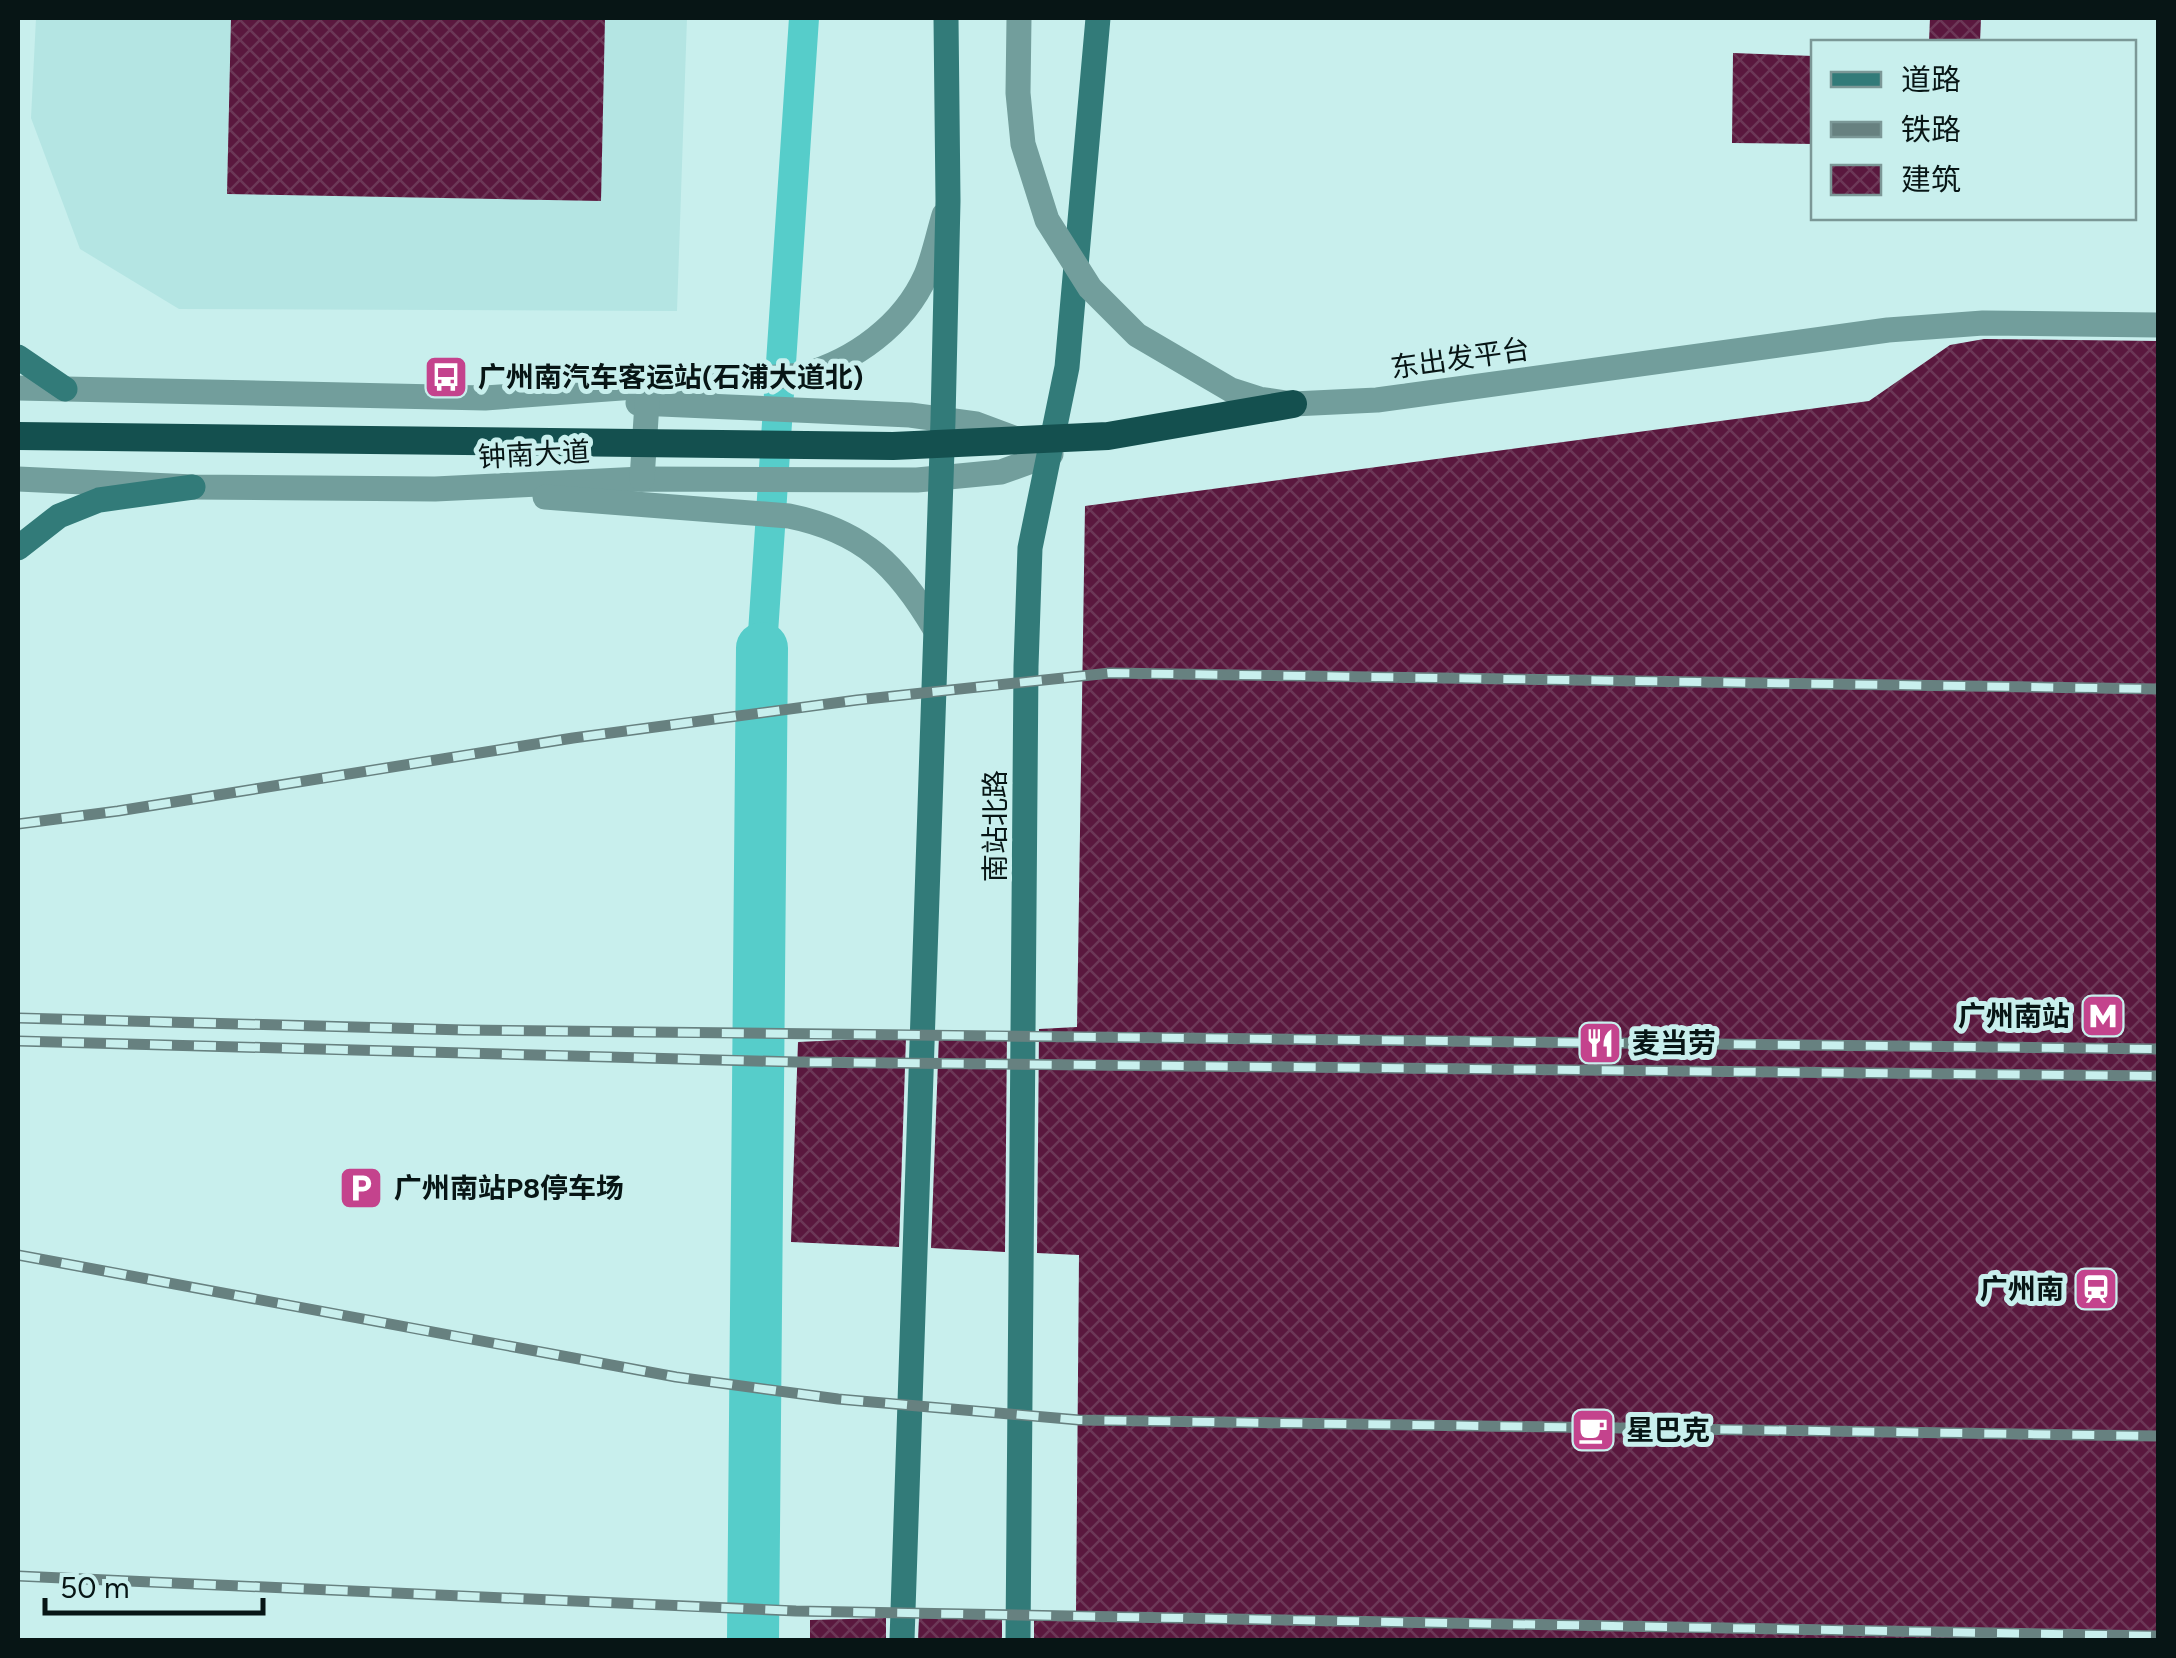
<svg xmlns="http://www.w3.org/2000/svg" width="2176" height="1658" font-family="Figtree,'Noto Sans SC',sans-serif">
<style>
.built{fill:#b4e5e3}
.lines{fill:none;stroke-linecap:round;stroke-linejoin:round}
.canal{stroke:#56cdca;stroke-width:30}
.river{stroke:#56cdca;stroke-width:52}
.building{fill:url(#building-cross-hatch)}
.tertiary{stroke:#729e9c;stroke-width:25}
.secondary{stroke:#327b79;stroke-width:25}
.rail-casing{stroke:#678180;stroke-width:11}
.rail{stroke:#c8efed;stroke-width:8;stroke-dasharray:22;stroke-linecap:butt}
.tertiary-bridge{stroke:#729e9c;stroke-width:25}
.trunk-bridge{stroke:#14504f;stroke-width:28}
.labels{text-anchor:middle;dominant-baseline:central;stroke-width:10;stroke-linejoin:round;paint-order:stroke}
.street-label{font-size:28px;fill:#071515;stroke:#c8efed}
.poi-label{font-size:28px;font-weight:bold;fill:#071515;stroke:#c8efed;text-anchor:start}
</style>
<defs>
<pattern id="building-cross-hatch" width="8" height="8" patternUnits="userSpaceOnUse" patternTransform="scale(2.5)"><rect width="8" height="8" fill="#5a183e"/><path d="M0 0l8 8M0 8l8-8" fill="none" stroke="#6c3857"/></pattern>
</defs>
<rect width="100%" height="100%" fill="#c8efed"/>
<polygon class="built" points="36,18 687,18 677,311 179,309 80,249 31,118"/>
<g class="lines">
<polyline class="canal" points="762,648 804,18"/>
<polyline class="river" points="753,1640 762,648"/>
</g>
<g class="building">
<polygon points="231,18 605,18 601,201 227,194"/>
<polygon points="1930,18 1981,18 1980,42 1929,42"/>
<polygon points="1733,53 1814,56 1814,144 1732,143"/>
<polygon points="1984,339 2158,341 2158,1640 1034,1640 1034,1616 1076,1615 1079,1255 1037,1253 1039,1029 1077,1027 1085,506 1869,401 1950,345"/>
<polygon points="1007,1031 1005,1252 931,1248 939,1035"/>
<polygon points="906,1037 899,1247 791,1242 798,1042"/>
<polygon points="1002,1616 1002,1640 918,1640 919,1618"/>
<polygon points="886,1618 886,1640 810,1640 810,1620"/>
</g>
<g class="lines">
<g class="tertiary">
<path d="M18,388L485,398L803,375C854,361 904,325 926,275C934,256 938,235 944,215"/>
<polyline points="638,403 910,415 976,424 1019,440"/>
<polyline points="18,479 193,487 435,489 642,479 917,480 1001,472 1051,454"/>
<polyline points="642,479 647,403"/>
<path d="M545,497L789,516C863,531 898,566 935,629"/>
</g>
<g class="secondary">
<polyline points="18,357 65,389"/>
<polyline points="18,548 59,516 99,500 193,487"/>
<polyline points="902,1640 943,420 948,201 946,18"/>
<polyline points="1018,1640 1026,666 1030,548 1067,367 1098,18"/>
</g>
<defs>
<g id="rail">
<polyline points="18,824 118,811 573,738 857,700 1110,673 2158,689"/>
<polyline points="18,1018 464,1030 2158,1049"/>
<polyline points="18,1041 796,1062 2158,1076"/>
<polyline points="18,1255 676,1377 838,1399 1079,1420 2158,1436"/>
<polyline points="18,1576 796,1611 2158,1636"/>
</g>
</defs>
<use href="#rail" class="rail-casing"/>
<use href="#rail" class="rail"/>
<polyline class="tertiary-bridge" points="1019,18 1018,93 1023,144 1047,220 1090,288 1137,335 1231,390 1259,399 1293,404 1377,400 1888,330 1983,323 2158,325"/>
<polyline class="trunk-bridge" points="18,436 893,446 1108,436 1293,404"/>
</g>
<defs>
<symbol id="bus-square" viewBox="-11 -11 22 22"><rect x="-9" y="-9" width="18" height="18" rx="4" fill="#c4438d" stroke="#c8efed"/><path d="M-5-6H5V4H4V6H2V4H-2V6H-4V4H-5ZM-3.5-4V0h7V-4ZM-3.5 1.2v1.5H-2V1.2ZM2 1.2v1.5H3.5V1.2Z" fill="#fff"/></symbol>
<symbol id="metro-square" viewBox="-11 -11 22 22"><rect x="-9" y="-9" width="18" height="18" rx="4" fill="#c4438d" stroke="#c8efed"/><path d="M-5.5 5V-5H-3L0 0L3-5H5.5V5H3V-.5L0 4L-3-.5V5Z" fill="#fff"/></symbol>
<symbol id="restaurant-square" viewBox="-11 -11 22 22"><rect x="-9" y="-9" width="18" height="18" rx="4" fill="#c4438d" stroke="#c8efed"/><path d="M-5-6h1v4h1v-4h1v4h1v-4h1v5L-1.5 .5V6h-2V.5L-5-1ZM5-6V6H3V1.5H1.5Q1.5-4 5-6Z" fill="#fff"/></symbol>
<symbol id="parking-square" viewBox="-11 -11 22 22"><rect x="-9" y="-9" width="18" height="18" rx="4" fill="#c4438d" stroke="#c8efed"/><path d="M-3.5-5.5H1a3.5 3.5 0 0 1 0 7H-1V5.5H-3.5ZM-1-3.4V-.6H.8a1.4 1.4 0 0 0 0-2.8Z" fill="#fff"/></symbol>
<symbol id="station-square" viewBox="-11 -11 22 22"><rect x="-9" y="-9" width="18" height="18" rx="4" fill="#c4438d" stroke="#c8efed"/><path d="M-3-6H3Q5-6 5-4V2Q5 4 3 4L4.5 6H3L1.5 4h-3L-3 6H-4.5L-3 4Q-5 4-5 2V-4Q-5-6-3-6ZM-3.5-4v3h7v-3ZM-3.5 1v1.5H-2V1ZM2 1v1.5H3.5V1Z" fill="#fff"/></symbol>
<symbol id="cafe-square" viewBox="-11 -11 22 22"><rect x="-9" y="-9" width="18" height="18" rx="4" fill="#c4438d" stroke="#c8efed"/><path d="M-5.5-4.5H6V0H3Q3 3.5 0 3.5H-2.5Q-5.5 3.5-5.5 0ZM3-3.2v2h1.7v-2ZM-6 4.5H4V6H-6Z" fill="#fff"/></symbol>
</defs>
<g fill-rule="evenodd">
<use href="#bus-square" x="421" y="352" width="50" height="50"/>
<use href="#metro-square" x="2078" y="991" width="50" height="50"/>
<use href="#restaurant-square" x="1575" y="1018" width="50" height="50"/>
<use href="#parking-square" x="336" y="1163" width="50" height="50"/>
<use href="#station-square" x="2071" y="1264" width="50" height="50"/>
<use href="#cafe-square" x="1568" y="1405" width="50" height="50"/>
</g>
<g class="labels">
<g class="street-label">
<text transform="translate(1460 358) rotate(-8)">东出发平台</text>
<text transform="translate(534 454) rotate(-3)">钟南大道</text>
<text transform="translate(995 826) rotate(-90)">南站北路</text>
</g>
<g class="poi-label">
<text x="478" y="377">广州南汽车客运站(石浦大道北)</text>
<text x="2070" y="1016" text-anchor="end">广州南站</text>
<text x="1632" y="1043">麦当劳</text>
<text x="394" y="1188">广州南站P8停车场</text>
<text x="2064" y="1289" text-anchor="end">广州南</text>
<text x="1626" y="1430">星巴克</text>
</g>
</g>
<rect width="2176" height="1658" fill="none" stroke="#071515" stroke-width="40"/>
<rect x="1811" y="40" width="325" height="180" fill="#c8efed" stroke="#7b9897" stroke-width="2.5"/>
<rect x="1831" y="72" width="50" height="15" fill="#327b79" stroke="#7b9897" stroke-width="2.5"/>
<text x="1901" y="90" font-size="30" fill="#071515">道路</text>
<rect x="1831" y="122" width="50" height="15" fill="#678180" stroke="#7b9897" stroke-width="2.5"/>
<text x="1901" y="140" font-size="30" fill="#071515">铁路</text>
<rect x="1831" y="165" width="50" height="30" fill="url(#building-cross-hatch)" stroke="#7b9897" stroke-width="2.5"/>
<text x="1901" y="190" font-size="30" fill="#071515">建筑</text>
<path d="M45 1598v15h218v-15" fill="none" stroke="#071515" stroke-width="5"/>
<text x="60" y="1598" font-size="30" fill="#071515" stroke="#c8efed" stroke-width="8" paint-order="stroke">50 m</text>
</svg>
